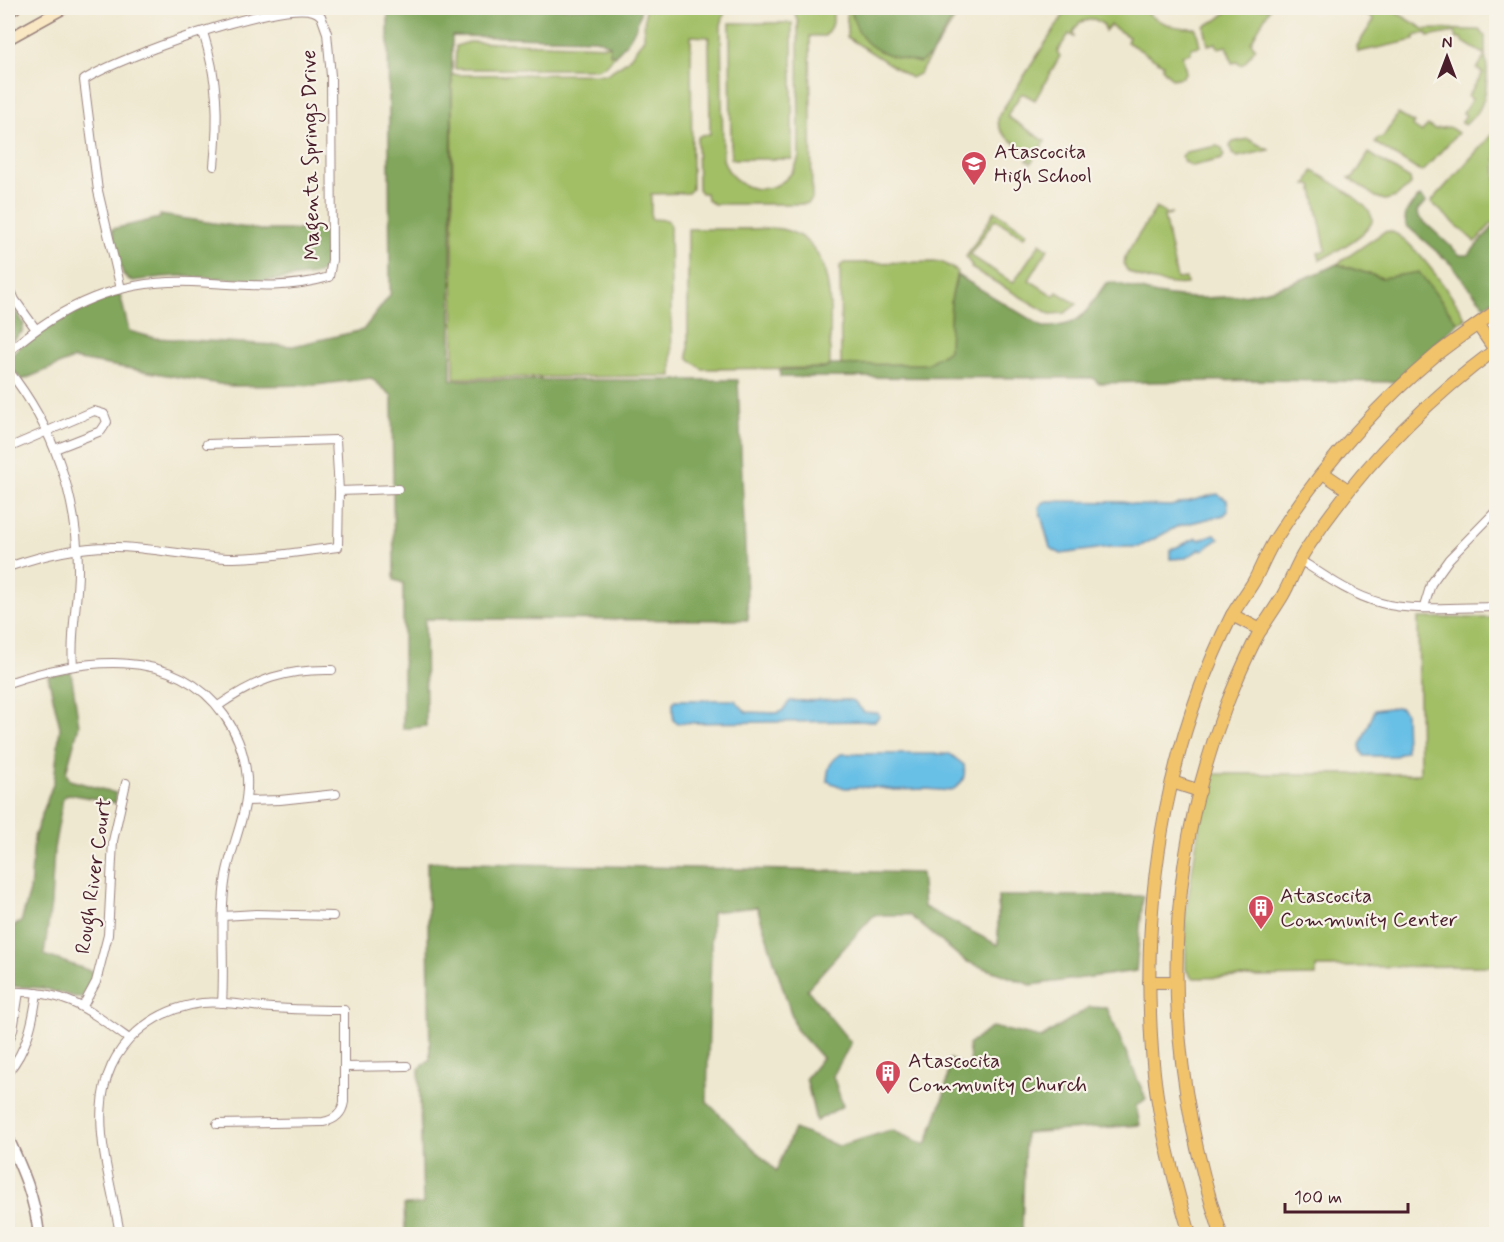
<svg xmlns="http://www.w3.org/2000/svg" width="1504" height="1242" font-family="Mynerve,sans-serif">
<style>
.green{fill:#a2bf66;stroke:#766f48;stroke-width:1.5}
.forest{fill:#81a65b;stroke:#666243;stroke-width:1.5}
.water{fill:#69c0e6;stroke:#5a7088;stroke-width:1.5}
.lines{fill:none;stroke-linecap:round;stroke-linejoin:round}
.minor-casing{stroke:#9c847e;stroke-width:10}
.tertiary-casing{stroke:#9c847e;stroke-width:13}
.secondary-casing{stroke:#9c847e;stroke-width:13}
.primary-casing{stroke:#9c847e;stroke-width:14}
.minor{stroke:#fff;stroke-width:8}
.tertiary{stroke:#fff;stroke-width:10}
.secondary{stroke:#f9e7c3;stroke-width:10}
.primary{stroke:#f1c36a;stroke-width:12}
.labels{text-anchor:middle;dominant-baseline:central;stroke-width:4.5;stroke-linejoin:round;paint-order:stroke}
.poi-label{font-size:21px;fill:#4a1f2b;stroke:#f7f3e8;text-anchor:start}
.street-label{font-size:21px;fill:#4a1f2b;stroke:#f7f3e8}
</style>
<rect width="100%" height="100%" fill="#f7f3e8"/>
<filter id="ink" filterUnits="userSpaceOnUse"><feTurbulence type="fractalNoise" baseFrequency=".0167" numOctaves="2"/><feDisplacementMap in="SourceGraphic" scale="12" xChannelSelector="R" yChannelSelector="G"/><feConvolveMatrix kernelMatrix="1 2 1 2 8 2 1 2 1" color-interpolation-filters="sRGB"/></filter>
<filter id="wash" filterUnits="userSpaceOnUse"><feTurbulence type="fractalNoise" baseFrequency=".008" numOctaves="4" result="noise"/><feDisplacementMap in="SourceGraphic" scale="24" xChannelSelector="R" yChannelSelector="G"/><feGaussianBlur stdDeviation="1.35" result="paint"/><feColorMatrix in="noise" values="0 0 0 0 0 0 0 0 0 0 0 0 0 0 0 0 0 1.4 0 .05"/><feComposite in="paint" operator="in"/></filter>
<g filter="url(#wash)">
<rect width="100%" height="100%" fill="#efe8d0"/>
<g class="green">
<path d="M645,8H726L721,25L723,159C736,201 790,197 799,156L798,22L793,8H833V23L825,36H810L812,199L806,204H714L707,200L706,193H701L698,189L697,138L701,135L710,134L709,37L691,36L692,189L688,193L651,194V219L667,220L670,224L672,376L454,378L452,75L607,74L627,61L644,38Z"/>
<polygon points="847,8 962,8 919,74 911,78 847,37"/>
<path d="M1068,8H1142C1157,23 1174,29 1196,28L1200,46L1191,48V53L1182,55L1186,72L1182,77L1172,79L1162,68L1163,64L1127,42L1129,37L1110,25L1105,31L1104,25L1094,19L1080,22L1073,32L1074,37L1069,34L1057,52L1060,56L1035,100L1024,94H1021L1008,114V117L1045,141L1031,163L1027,160L1032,153C1018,144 993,135 999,115Z"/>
<polygon points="1232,8 1270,8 1251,42 1255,48 1245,63 1240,65 1237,62 1232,63 1227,46 1218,48 1216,43 1208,45 1204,26 1217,20"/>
<polygon points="1358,8 1389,8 1424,29 1480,30 1485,36 1485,55 1463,42 1462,38 1457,39 1455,32 1428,37 1426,33 1415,36 1415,40 1358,52 1357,46 1374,20"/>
<polygon points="730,23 792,23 792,159 731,159"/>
<polygon points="469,42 610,46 615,55 607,65 597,69 455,69 456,46"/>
<path d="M1485,56C1489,69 1487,96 1479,110C1475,115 1470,120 1465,125L1461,123L1466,115L1463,113L1472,99L1468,96L1483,73L1477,69Z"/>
<polygon points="1398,114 1414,123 1412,126 1421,132 1428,125 1434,129 1449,127 1458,133 1423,171 1419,171 1375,143 1377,139 1383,137"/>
<polygon points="1496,130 1496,219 1475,242 1431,202"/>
<polygon points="1248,139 1269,150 1238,157 1232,154 1230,146 1233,142"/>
<polygon points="1217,146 1222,148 1224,155 1222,159 1192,166 1184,162 1182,157 1186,152"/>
<polygon points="1369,153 1410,179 1411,184 1396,197 1385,200 1376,197 1349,178 1354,177"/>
<path d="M1313,171C1326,179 1375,205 1372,221C1369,234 1332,254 1320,260L1318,253L1326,250L1312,185H1306Z"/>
<path d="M1156,208L1167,214L1172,213L1164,216L1177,279L1186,278L1187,284C1175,286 1142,280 1131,273C1123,269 1123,260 1127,253Z"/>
<polygon points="995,211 1027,233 1024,237 995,219 970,255 1013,283 1040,243 1048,249 1029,280 1054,296 1057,292 1077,304 1065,313 1050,314 971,268 972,266 966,257"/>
<path d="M688,229C708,229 728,229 748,229C759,229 771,227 781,229C841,241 829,319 830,365L826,368L702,369L688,358Z"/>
<path d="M1389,231C1411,235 1454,299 1466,319L1458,323L1419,273L1382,278L1337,264L1384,232Z"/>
<polygon points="941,262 957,271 951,300 949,351 927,364 841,365 840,266 844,263"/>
<polygon points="1418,618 1496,618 1496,966 1316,967 1316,976 1192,978 1186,970 1185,918 1199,827 1212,774 1420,774"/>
</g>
<g class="forest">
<path d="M388,8H641C638,28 630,42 615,55L610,54V45L596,39L452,36L451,380H738L748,620L425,619L426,726L403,729V583L394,580L392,396L371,378L316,385L231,386L73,359L22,380C18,375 10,368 10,361C10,353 19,348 24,343C52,320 85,305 120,294L129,331L155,338L293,346L363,330L390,295Z"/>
<path d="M853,8H958L931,55L920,63C895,58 866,52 856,26C854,19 850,14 853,8Z"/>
<path d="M1420,196L1426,202L1418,211L1419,217L1460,255H1468L1496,224V298L1485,306L1466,284L1451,264L1407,226C1401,213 1411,205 1420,196Z"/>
<polygon points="160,215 261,230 327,230 327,263 323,271 314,275 265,281 181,276 163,277 133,281 128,279 123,274 112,229 160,218"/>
<path d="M1337,264L1382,278L1419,272L1458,323L1396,382L1260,380L1098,383L1093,378L780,377V370L825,368L830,365L927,364L949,350L951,300L957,275L1043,327C1083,327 1085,312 1106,283L1112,282C1127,286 1142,291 1157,294C1221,305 1280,293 1337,264Z"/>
<polygon points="8,295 24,324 22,332 8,344"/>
<polygon points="71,672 79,725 66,773 70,780 116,793 116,803 69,794 63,798 54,849 51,904 44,955 94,972 86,992 82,997 75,997 42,988 8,986 8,929 21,922 30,891 34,837 54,781 60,727 48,676"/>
<polygon points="427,862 921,873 924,907 998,945 998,896 1143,896 1136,971 1031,985 965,961 909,915 874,915 807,989 851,1043 833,1076 843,1106 816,1121 806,1078 822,1058 796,1029 757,907 712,912 707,1102 776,1171 794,1129 839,1146 891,1130 926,1145 945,1092 950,1059 972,1070 968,1045 992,1027 1041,1038 1089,1007 1107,1008 1146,1099 1136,1106 1140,1125 1025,1133 1022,1234 405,1234 404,1205 423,1204 419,1069 430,1059"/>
</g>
<g class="water">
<polygon points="1217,494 1227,500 1228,511 1224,515 1178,526 1139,547 1110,547 1061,554 1050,548 1039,508 1042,503 1047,501 1123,502 1137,505 1171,506"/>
<polygon points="1215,534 1219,539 1201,551 1200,549 1186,558 1170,559 1170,550 1197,538 1199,540"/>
<polygon points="675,700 735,700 746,712 777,713 782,711 790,701 849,700 854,701 864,712 878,713 879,717 875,721 677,723 673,720 673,703"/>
<polygon points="1396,707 1401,708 1405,712 1406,751 1396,756 1364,756 1361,751 1360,745 1375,710"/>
<path d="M841,754H950L964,765C966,778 962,785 950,791L927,789L895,790L873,787L844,788L827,781C828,768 829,762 841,754Z"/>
</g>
</g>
<g filter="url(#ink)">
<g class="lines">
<defs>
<g id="minor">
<path d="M203,32C218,80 219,116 214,166"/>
<polyline points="8,284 15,300 35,328"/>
<path d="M8,352C62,305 118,279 192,282C239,284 282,291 329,277L332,260L331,76L327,33L321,16C319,14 316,12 313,11C277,0 117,58 84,80L98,191L121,289"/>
<path d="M8,370C53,426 78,497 78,570C78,603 70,633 73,666"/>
<polyline points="8,448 94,411 104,414 107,422 101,431 55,449"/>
<polyline points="339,491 398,489"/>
<path d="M1300,560C1326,577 1351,595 1381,603C1411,612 1465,607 1496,607"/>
<path d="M8,567C40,556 76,547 110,547C151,546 192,558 233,558C268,558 303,551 338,547L339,491L336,440L207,444"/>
<polyline points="1424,607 1431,584 1449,559 1496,511"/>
<path d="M8,683C79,659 174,644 224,715C237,733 245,756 247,778C249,811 232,843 226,876C219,917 225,961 222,1003"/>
<path d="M218,706C257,679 285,669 332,670"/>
<polyline points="246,801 280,800 336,794"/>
<polyline points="223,916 256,914 333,916"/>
<path d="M8,992C64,990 85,1007 129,1039"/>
<polyline points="83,1006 96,982 108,935 113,841 126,783"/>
<polyline points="8,1043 13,1030 19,992"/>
<polyline points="344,1067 407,1066"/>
<path d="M8,1072C27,1050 33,1022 37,993"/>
<path d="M120,1234C109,1167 76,1086 137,1032C155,1016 178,1006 202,1003C222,1001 242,1005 261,1007C289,1010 316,1010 344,1010V1102C342,1114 335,1120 323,1122L217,1124"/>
</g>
<path id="tertiary" d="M8,1138C24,1173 34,1196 39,1234"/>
<g id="secondary">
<polyline points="8,12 15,8"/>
<polyline points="8,39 64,8"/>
</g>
<g id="primary">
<polyline points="1478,325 1495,350"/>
<polyline points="1323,473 1348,490"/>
<polyline points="1232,615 1261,630"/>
<polyline points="1172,782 1200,791"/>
<polyline points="1149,982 1176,982"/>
<path d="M1190,1234C1177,1191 1165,1147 1158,1102C1153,1073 1151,1043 1150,1013C1145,877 1170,739 1231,617C1238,604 1247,593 1254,581C1262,566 1268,549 1278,535C1321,468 1376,405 1437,354C1456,339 1477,325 1496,311"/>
<path d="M1221,1234C1163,1059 1159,881 1226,706C1236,681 1248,653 1261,629C1268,618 1276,607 1283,595C1291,581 1296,565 1305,551C1356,473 1422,404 1496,349"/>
</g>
</defs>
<use href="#minor" class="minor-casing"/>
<use href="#tertiary" class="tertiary-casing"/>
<use href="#secondary" class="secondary-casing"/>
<use href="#primary" class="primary-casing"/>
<use href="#minor" class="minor"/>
<use href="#tertiary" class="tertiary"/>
<use href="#secondary" class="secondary"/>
<use href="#primary" class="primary"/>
</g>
</g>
<defs>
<symbol id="school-pin" viewBox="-11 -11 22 30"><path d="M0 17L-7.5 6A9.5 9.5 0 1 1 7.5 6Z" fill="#d1495b" stroke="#f7f3e8"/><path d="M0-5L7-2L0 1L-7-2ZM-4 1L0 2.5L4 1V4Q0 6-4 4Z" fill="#fff"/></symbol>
<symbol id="building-pin" viewBox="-11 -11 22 30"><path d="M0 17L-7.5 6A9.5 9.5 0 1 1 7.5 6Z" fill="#d1495b" stroke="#f7f3e8"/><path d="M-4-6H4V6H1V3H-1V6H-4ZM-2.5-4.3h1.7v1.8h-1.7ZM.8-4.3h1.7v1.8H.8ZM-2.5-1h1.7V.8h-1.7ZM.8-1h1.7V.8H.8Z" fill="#fff"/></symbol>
</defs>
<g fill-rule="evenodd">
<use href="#school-pin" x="959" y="149" width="30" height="40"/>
<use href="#building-pin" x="1246" y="893" width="30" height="40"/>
<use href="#building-pin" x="873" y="1058" width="30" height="40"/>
</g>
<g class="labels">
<g class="poi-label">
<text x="994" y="152">Atascocita<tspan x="994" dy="24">High School</tspan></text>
<text x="1280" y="896">Atascocita<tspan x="1280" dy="24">Community Center</tspan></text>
<text x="908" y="1061">Atascocita<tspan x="908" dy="24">Community Church</tspan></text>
</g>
<g class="street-label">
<text transform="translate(311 155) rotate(-91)">Magenta Springs Drive</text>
<text transform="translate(94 876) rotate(-82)">Rough River Court</text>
</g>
</g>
<rect width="1504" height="1242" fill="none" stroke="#f7f3e8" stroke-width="30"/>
<g transform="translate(1447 57)" stroke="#f7f3e8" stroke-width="4.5" paint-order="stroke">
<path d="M0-4.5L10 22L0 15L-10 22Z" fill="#4a1f2b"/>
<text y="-9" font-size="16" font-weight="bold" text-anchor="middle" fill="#4a1f2b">N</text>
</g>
<path d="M1285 1203v9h123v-9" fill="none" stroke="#4a1f2b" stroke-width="3"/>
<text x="1294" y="1203" font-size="18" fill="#4a1f2b" stroke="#f7f3e8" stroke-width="4.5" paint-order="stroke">100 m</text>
</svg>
